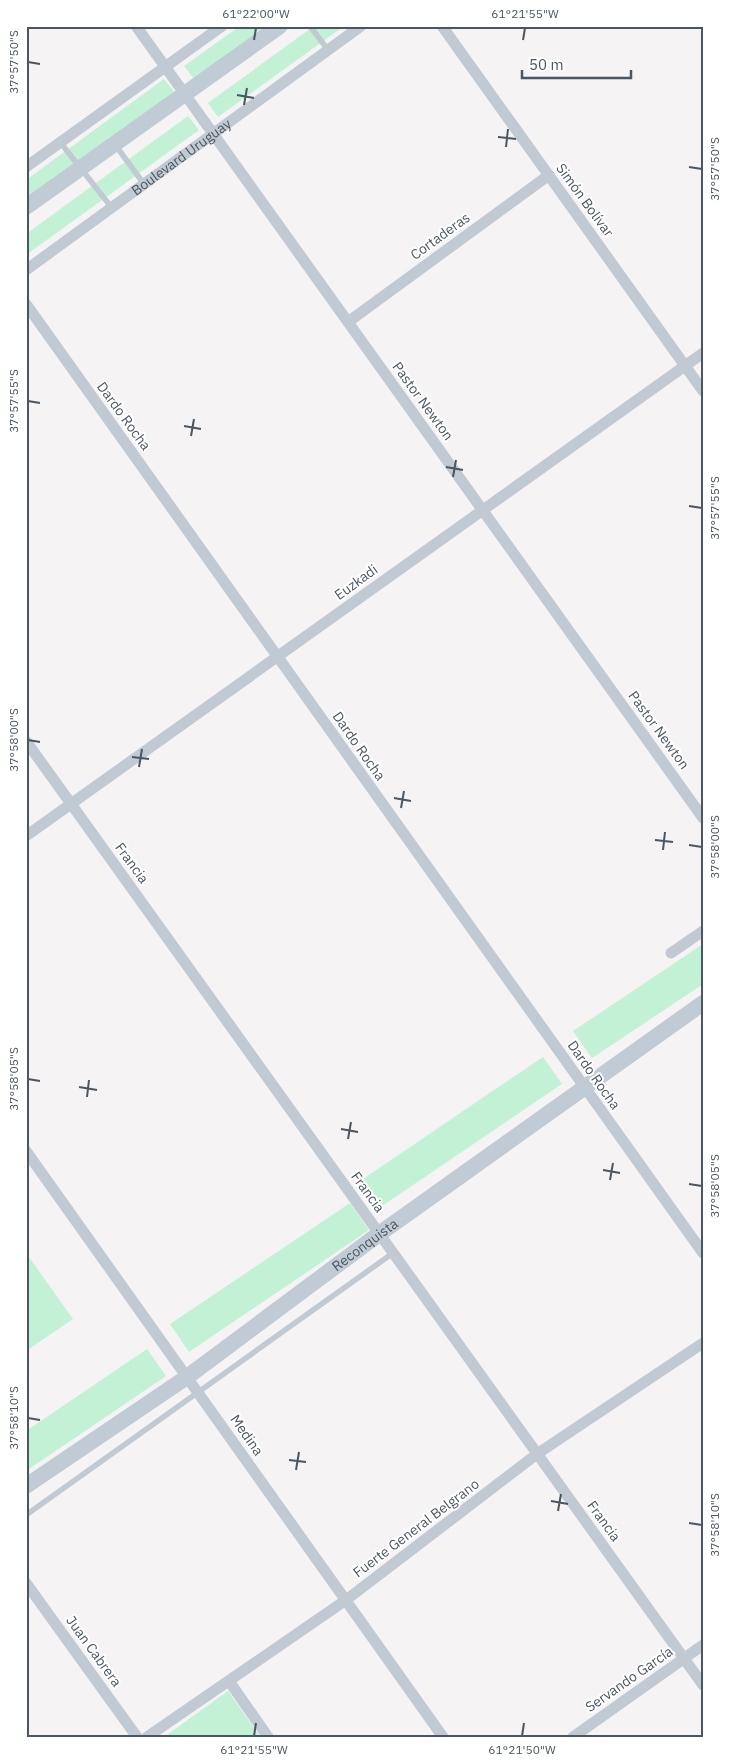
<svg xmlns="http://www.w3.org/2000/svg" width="729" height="1763" font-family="'IBM Plex Sans',sans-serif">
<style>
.green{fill:#c3f1d5}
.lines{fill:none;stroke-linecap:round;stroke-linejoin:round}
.lane{stroke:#c1cad2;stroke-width:5.5}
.street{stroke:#c1cad2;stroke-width:11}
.secondary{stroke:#c1cbd6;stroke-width:16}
.ticks{fill:none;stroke:#4a5661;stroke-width:2}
.labels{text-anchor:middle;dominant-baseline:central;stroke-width:4;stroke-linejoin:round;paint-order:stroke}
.street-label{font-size:14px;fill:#4a5661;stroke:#fff}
.neatline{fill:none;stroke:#4a5661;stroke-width:2}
.ticks-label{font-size:12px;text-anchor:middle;fill:#4a5661}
</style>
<rect width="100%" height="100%" fill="#f5f3f3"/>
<g class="green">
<polygon points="240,26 269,26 195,80 184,66"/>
<polygon points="314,26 344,26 218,117 208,103"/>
<polygon points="164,79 175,93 26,201 26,180"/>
<polygon points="188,116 199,130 26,255 26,234"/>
<polygon points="703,944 703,984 592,1058 573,1031"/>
<polygon points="543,1057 562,1084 382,1206 363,1179"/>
<polygon points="350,1203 369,1230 189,1352 170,1324"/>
<polygon points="26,1253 73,1319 26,1351"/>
<polygon points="147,1349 166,1376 26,1471 26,1431"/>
<polygon points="228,1691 259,1735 257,1737 164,1737"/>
</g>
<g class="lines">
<g class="lane">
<polyline points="310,26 328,50"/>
<polyline points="60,142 112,208"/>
<polyline points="116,146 144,184"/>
<polyline points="26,1515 393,1253"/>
</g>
<g class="street">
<polyline points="136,26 703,818"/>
<polyline points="442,26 703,391"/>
<polyline points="26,167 222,26"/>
<path id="s1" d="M26,270L361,26"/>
<polyline points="26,304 703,1253"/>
<polyline points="348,322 549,175"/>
<polyline points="26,741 703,1685"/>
<polyline points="26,836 703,353"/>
<polyline points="671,953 703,931"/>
<polyline points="26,1151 443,1737"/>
<polyline points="26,1583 137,1737"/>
<polyline points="229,1681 268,1737"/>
<polyline points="147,1737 346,1600 537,1454 703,1343"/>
<polyline points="573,1737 703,1645"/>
</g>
<g class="secondary">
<polyline points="26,207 280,26"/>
<path id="s2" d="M26,1486L187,1377L379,1234L703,1003"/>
</g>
</g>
<path class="ticks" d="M254,40L256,28M523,40L525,28M28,62L40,64M237,95L254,98M244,105L247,88M498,137L516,139M506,147L508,129M689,167L702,169M28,401L40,403M184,426L201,429M191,436L194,419M446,467L463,470M453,477L456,460M689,506L702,508M28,740L40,742M132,757L149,759M139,767L142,749M394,798L411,801M401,808L404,791M655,840L673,842M689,845L702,847M663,850L665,832M28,1079L40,1081M79,1087L97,1090M87,1097L89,1080M341,1129L358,1132M348,1139L351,1122M603,1170L620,1173M610,1180L613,1163M689,1184L702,1186M28,1418L40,1420M289,1460L306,1462M296,1470L299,1452M551,1501L568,1504M558,1511L561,1494M689,1523L702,1525M254,1736L256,1723M522,1736L524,1723"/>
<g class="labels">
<g class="street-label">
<text stroke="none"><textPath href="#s1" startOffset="192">Boulevard Uruguay</textPath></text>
<text transform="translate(585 200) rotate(54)">Simón Bolívar</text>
<text transform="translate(440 236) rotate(-36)">Cortaderas</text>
<text transform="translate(423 401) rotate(54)">Pastor Newton</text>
<text transform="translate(124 416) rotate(54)">Dardo Rocha</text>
<text transform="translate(356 582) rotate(-36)">Euzkadi</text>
<text transform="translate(659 730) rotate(54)">Pastor Newton</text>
<text transform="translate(359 746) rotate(55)">Dardo Rocha</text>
<text transform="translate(132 863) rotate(54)">Francia</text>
<text transform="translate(594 1075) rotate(55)">Dardo Rocha</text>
<text transform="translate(368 1192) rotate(54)">Francia</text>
<text stroke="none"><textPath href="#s2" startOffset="416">Reconquista</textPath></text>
<text transform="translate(247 1435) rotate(55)">Medina</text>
<text transform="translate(604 1521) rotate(54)">Francia</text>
<text transform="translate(416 1528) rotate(-37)">Fuerte General Belgrano</text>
<text transform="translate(94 1651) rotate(54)">Juan Cabrera</text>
<text transform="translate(629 1679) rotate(-35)">Servando García</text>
</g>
</g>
<rect width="729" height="1763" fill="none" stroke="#ffffff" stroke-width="55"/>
<path d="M522 70v8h109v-8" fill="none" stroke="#4a5661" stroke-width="2.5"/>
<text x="529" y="70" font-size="15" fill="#4a5661" stroke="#ffffff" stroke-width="4" paint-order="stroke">50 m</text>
<rect x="28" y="28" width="674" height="1708" class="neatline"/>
<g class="ticks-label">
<text x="256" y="18">61°22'00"W</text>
<text x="525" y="18">61°21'55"W</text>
<text transform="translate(14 62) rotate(-90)" y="4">37°57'50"S</text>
<text transform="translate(715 169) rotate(-90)" y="4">37°57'50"S</text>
<text transform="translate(14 401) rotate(-90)" y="4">37°57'55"S</text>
<text transform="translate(715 508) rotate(-90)" y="4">37°57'55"S</text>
<text transform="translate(14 740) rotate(-90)" y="4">37°58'00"S</text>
<text transform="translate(715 847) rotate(-90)" y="4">37°58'00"S</text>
<text transform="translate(14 1079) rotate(-90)" y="4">37°58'05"S</text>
<text transform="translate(715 1186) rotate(-90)" y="4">37°58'05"S</text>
<text transform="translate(14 1418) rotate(-90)" y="4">37°58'10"S</text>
<text transform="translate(715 1525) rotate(-90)" y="4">37°58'10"S</text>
<text x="254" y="1754">61°21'55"W</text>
<text x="522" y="1754">61°21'50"W</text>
</g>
</svg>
